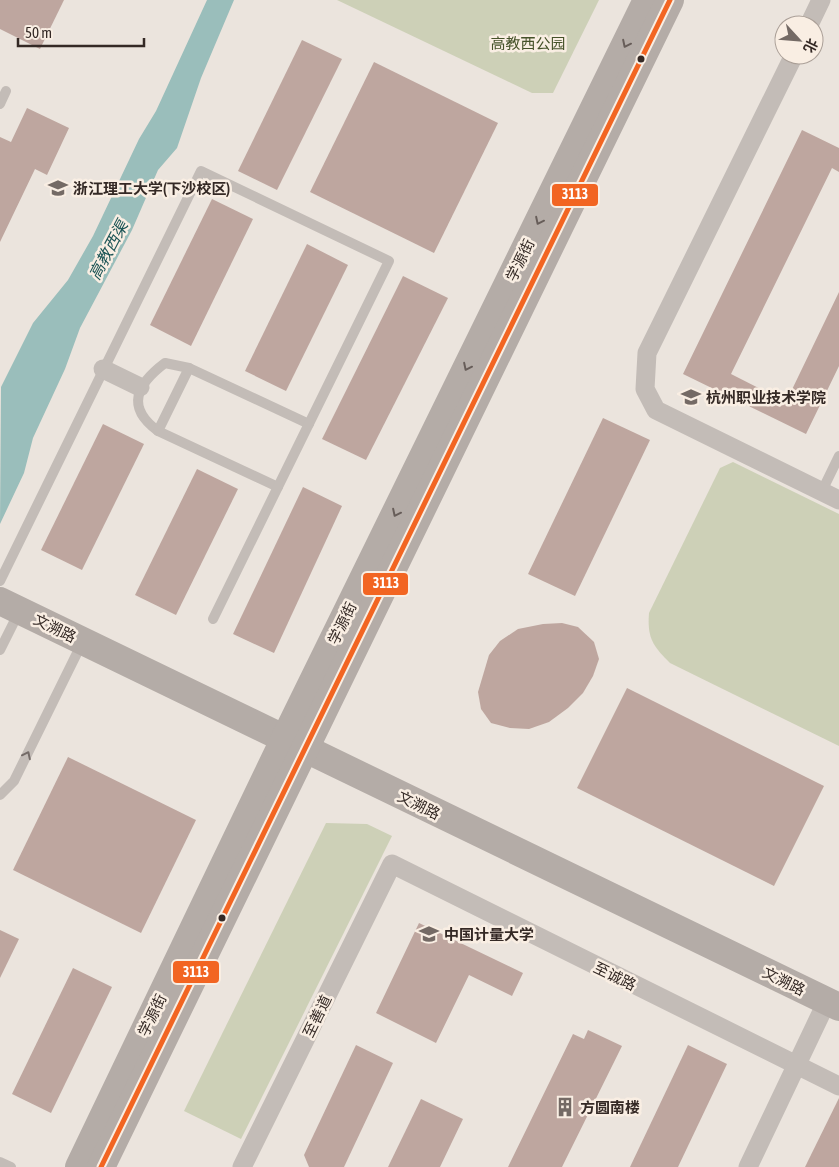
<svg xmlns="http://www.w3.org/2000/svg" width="839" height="1167" font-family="'Asap Condensed','Noto Sans SC',sans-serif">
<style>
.green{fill:#cdd0b7}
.water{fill:#9abebb}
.building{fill:#bea69f}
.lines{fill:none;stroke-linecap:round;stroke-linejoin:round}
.lane{stroke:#c3bcb7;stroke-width:10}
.street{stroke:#c3bcb7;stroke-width:19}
.secondary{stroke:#b4aca7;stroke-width:28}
.bus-1-casing{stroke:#f9eee3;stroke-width:9}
.bus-1{stroke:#f26522;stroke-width:5}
.oneway{stroke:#675d59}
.oneway2{stroke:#746b67}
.bus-dot{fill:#342925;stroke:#f9eee3;stroke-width:2}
.labels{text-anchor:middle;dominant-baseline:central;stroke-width:5;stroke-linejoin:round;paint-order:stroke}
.park-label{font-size:15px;fill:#455229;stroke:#f9eee3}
.poi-label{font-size:15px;font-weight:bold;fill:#342925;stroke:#f9eee3;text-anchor:start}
.street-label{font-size:15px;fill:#342925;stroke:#f9eee3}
.water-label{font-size:16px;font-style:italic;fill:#1b5455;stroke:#f9eee3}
.line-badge{stroke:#f9eee3;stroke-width:2}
.badge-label{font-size:14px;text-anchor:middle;font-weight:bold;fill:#fff}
</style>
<rect width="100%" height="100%" fill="#ebe4dd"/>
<g class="green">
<polygon points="337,0 599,0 553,93 532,93"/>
<path d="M733,462L839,514V746L670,663C653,646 647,638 649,613L720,468Z"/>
<polygon points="326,823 367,824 392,836 241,1139 184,1111"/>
</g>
<polygon class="water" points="207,0 234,0 201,78 177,148 158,170 132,230 80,328 65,369 33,438 24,473 0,524 1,387 33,323 68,280 93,236 139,139 156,111"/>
<g class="building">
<polygon points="0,0 64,0 40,49 0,29"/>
<polygon points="302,40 342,59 277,190 238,171"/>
<polygon points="374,62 498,123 434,253 310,192"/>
<polygon points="27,108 69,128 47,175 35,169 0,242 0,137 11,142"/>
<polygon points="802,130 839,148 839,172 832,168 731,374 786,402 839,292 839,366 806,434 683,374"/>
<polygon points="212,199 253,219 191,346 150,325"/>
<polygon points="307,244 348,265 286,391 245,371"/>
<polygon points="403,276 448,298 366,460 322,439"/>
<polygon points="603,418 650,440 575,596 528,574"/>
<polygon points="103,424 144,444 82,570 41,550"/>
<polygon points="197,469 238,489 176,615 135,595"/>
<polygon points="303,487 342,506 274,653 233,634"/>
<polygon points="562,623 578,627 594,642 599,659 593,676 583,693 568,708 549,722 529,729 510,728 491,723 481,709 478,692 489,655 500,641 518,629 543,624"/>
<polygon points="627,688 824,786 774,886 577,788"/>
<polygon points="68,757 196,820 141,933 13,870"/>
<polygon points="419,923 523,973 512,996 469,975 436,1043 376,1013"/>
<polygon points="0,930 19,939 0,978"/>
<polygon points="73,968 112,987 51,1113 12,1094"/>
<polygon points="588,1030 622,1046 562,1167 508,1167 573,1034 584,1039"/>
<polygon points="356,1045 393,1063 344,1167 309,1167 304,1155"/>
<polygon points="688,1045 727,1064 678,1167 630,1167"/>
<polygon points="839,1098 839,1167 805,1167"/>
<polygon points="421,1099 463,1119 440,1167 388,1167"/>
</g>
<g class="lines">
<g class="lane">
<polyline points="0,104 6,91"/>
<path d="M158,431C125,407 137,384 165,363L189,368"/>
<polyline points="278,487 158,431 189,368 309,424"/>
<polyline points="822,491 839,456"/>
<polyline points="0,581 201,171 389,261 213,619"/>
<polyline points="0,650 19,612"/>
<polyline points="0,795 14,781 82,643"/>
<polyline points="0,1162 11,1167"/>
</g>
<g class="street">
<polyline points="809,25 821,0"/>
<polyline points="794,55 647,353 645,389 656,410 839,500"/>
<polyline points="103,369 140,387"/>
<polyline points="242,1167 392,864 839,1086"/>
<polyline points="748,1167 827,1001"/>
</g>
<g class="secondary">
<polyline points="0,601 839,1007"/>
<polyline points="79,1167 284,740 647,0"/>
<polyline points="101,1167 670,0"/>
</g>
<defs>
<polyline id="bus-1" points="101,1167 670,0"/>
</defs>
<use href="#bus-1" class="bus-1-casing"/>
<use href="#bus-1" class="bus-1"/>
</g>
<defs><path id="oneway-chevron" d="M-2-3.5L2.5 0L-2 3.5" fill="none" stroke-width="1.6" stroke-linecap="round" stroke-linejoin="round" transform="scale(1.25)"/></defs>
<g class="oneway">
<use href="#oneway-chevron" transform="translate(626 44) rotate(116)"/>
<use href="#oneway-chevron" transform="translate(539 221) rotate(116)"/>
<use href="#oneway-chevron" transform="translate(467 367) rotate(116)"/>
<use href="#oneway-chevron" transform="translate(396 513) rotate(116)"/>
</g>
<use class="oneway2" href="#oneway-chevron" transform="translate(27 755) rotate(-64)"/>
<defs>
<symbol id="university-bare" viewBox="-9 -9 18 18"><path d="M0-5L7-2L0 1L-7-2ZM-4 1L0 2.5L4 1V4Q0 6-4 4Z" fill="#746a65" stroke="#f9eee3" stroke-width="2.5" paint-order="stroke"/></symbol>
<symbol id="building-bare" viewBox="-9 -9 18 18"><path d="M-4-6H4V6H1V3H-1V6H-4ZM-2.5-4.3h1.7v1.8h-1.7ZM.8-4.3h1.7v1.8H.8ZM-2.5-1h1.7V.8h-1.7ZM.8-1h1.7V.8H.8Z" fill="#746a65" stroke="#f9eee3" stroke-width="2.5" paint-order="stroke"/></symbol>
</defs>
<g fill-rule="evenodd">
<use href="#university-bare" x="44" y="174" width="28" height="28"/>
<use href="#university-bare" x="677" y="383" width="28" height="28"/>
<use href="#university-bare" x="415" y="920" width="28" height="28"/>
<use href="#building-bare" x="551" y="1093" width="28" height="28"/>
</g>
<g class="bus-dot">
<circle cx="641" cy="59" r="4.5"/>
<circle cx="222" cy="918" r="4.5"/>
</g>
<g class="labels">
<g class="park-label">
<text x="528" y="43">高教西公园</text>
</g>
<g class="poi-label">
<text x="73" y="188">浙江理工大学(下沙校区)</text>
<text x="706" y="397">杭州职业技术学院</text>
<text x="444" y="934">中国计量大学</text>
<text x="580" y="1107">方圆南楼</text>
</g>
<g class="street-label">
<text transform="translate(520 260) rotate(-64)">学源街</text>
<text transform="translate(342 623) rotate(-64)">学源街</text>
<text transform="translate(55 628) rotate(26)">文溯路</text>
<text transform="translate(419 805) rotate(26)">文溯路</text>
<text transform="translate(615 976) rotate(26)">至诚路</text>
<text transform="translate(784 981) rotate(26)">文溯路</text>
<text transform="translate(152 1015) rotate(-64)">学源街</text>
<text transform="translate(317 1016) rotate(-64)">至善道</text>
</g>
<g class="water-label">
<text transform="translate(108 250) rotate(-62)">高教西渠</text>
</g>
</g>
<g class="line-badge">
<rect x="551" y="183" width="48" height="24" rx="5" fill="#f26522"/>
<rect x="362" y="572" width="47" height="24" rx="5" fill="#f26522"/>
<rect x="172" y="960" width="48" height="24" rx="5" fill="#f26522"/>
</g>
<g class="badge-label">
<text x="575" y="199">3113</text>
<text x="386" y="588">3113</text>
<text x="196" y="977">3113</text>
</g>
<g transform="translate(799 40) rotate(116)"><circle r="24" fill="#f9eee3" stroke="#aa9f97"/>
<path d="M0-4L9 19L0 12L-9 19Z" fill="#746a65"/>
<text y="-8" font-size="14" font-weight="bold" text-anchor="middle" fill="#342925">北</text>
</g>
<path d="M18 38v8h126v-8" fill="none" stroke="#342925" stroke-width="2.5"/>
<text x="25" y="38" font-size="15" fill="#342925" stroke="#f9eee3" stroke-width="4" paint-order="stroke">50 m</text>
</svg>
